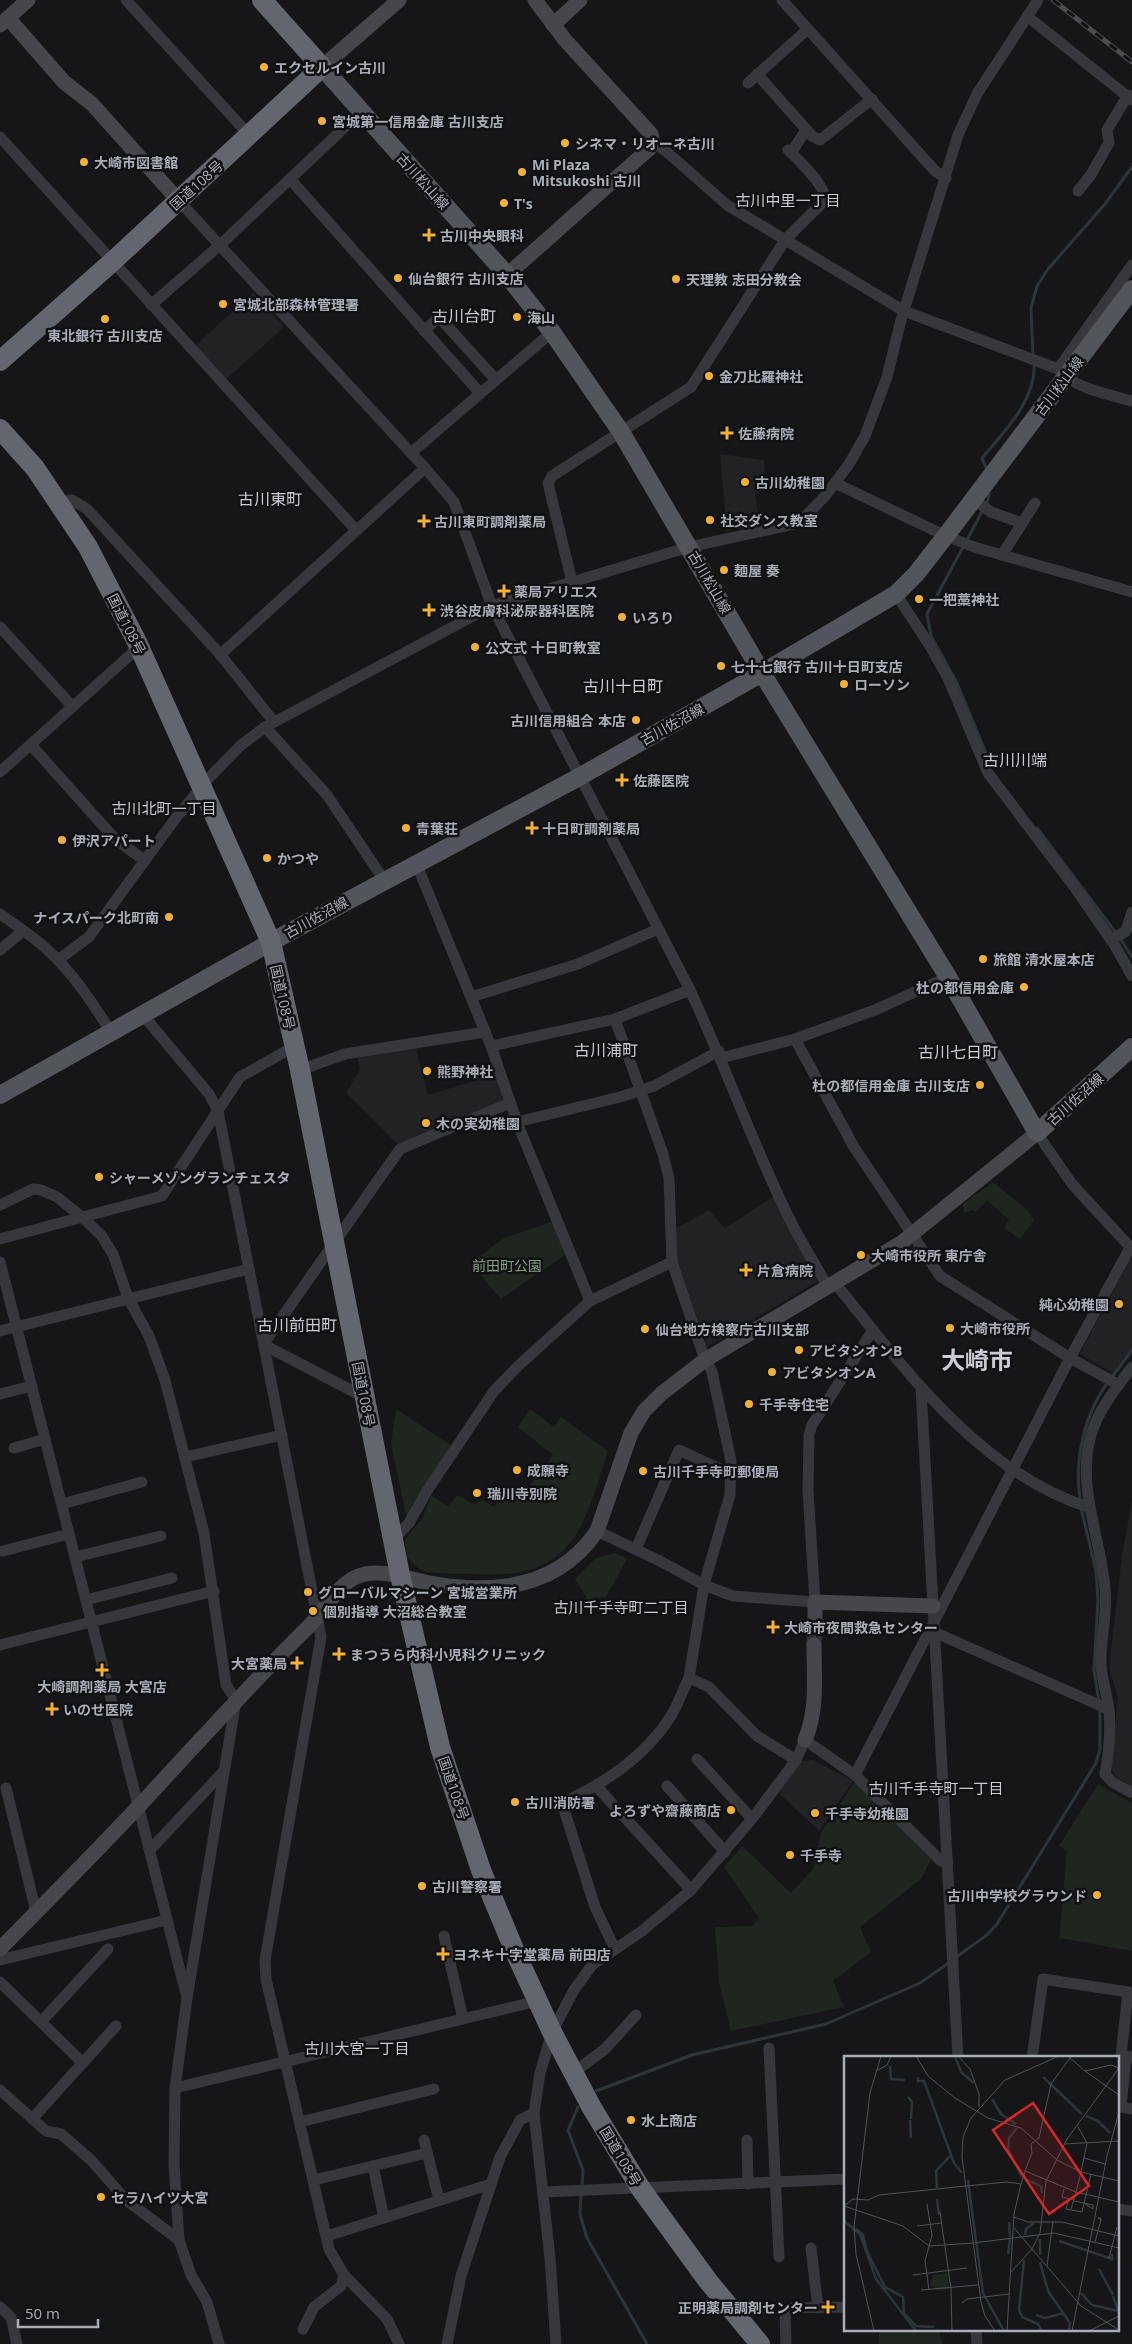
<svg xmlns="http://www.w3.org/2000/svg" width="1132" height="2344" font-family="'Open Sans','Noto Sans JP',sans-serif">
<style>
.built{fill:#222225}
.green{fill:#1e261f}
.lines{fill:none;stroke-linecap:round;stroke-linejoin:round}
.stream{stroke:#2c353c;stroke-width:3}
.secondary-tunnel{stroke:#333438;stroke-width:15;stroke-dasharray:15 8;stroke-linecap:butt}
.street{stroke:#37383d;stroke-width:11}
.secondary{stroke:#45474d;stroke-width:15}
.primary{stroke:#53555c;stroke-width:18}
.highway{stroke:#63666e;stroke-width:20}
.rail-casing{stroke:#4a4c52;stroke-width:5}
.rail{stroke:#111113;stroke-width:3;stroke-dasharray:9;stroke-linecap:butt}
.poi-dot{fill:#f2b134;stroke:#111113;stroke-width:2}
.labels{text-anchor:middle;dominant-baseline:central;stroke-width:5;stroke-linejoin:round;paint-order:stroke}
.poi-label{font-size:14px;font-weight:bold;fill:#a8adb8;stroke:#111113;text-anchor:start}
.street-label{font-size:14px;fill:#a8adb8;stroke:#111113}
.park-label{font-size:14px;fill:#7fa381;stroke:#111113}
.neighbourhood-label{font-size:15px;fill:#c9ccd4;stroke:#111113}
.quarter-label{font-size:16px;fill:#c9ccd4;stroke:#111113}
.town-label{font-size:24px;font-weight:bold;fill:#c9ccd4;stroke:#111113}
.inset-river{fill:none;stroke:#2c353c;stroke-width:2.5}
.inset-road{fill:none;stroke:#505258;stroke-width:1}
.view{fill:#d62828;fill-opacity:0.15;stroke:#d62828;stroke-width:2.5}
.inset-edge{fill:none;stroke:#a8adb8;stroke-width:2.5}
</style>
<rect width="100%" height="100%" fill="#161618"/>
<g class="built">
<polygon points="253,293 284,327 225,380 195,346"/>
<polygon points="720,454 764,460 766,490 755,494 760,525 727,531"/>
<polygon points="415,1045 428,1095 498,1074 507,1102 401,1147 346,1093 360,1070 357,1055"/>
<polygon points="774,1196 818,1281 707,1347 676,1259 677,1228 709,1210 725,1228"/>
<polygon points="1130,1260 1132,1261 1132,1347 1113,1373 1080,1354"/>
<polygon points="1132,1501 1132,1787 1116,1777 1111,1769 1118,1698 1109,1668 1122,1556"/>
<polygon points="813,1760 853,1781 819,1831 780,1794 781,1786 802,1761"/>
</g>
<g class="green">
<polygon points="993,1182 1027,1210 1034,1220 1020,1239 1004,1228 1009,1220 987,1200 976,1212 972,1210 964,1213 963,1204"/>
<polygon points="554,1221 568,1253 501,1299 470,1263 504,1238"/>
<polygon points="396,1409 452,1446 407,1520 391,1444"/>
<path d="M530,1409L554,1427L561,1417L608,1451C582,1535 571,1581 470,1574C456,1573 438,1575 424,1571C418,1570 412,1561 407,1557L405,1540L423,1517L431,1495L448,1506L457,1495L474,1504L482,1500L494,1507L506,1487L521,1497L553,1455L518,1427Z"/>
<polygon points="615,1553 627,1559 606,1597 596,1598 589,1602 575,1579 596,1558"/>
<polygon points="856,1780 931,1859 921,1879 860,1927 871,1952 833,1981 844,2007 731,2031 719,1983 715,1927 752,1926 759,1918 724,1867 742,1846 791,1893 813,1869 821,1833"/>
<polygon points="1098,1784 1132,1803 1132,1951 1059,1938 1067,1851 1059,1846"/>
<polygon points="879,2330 938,2330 943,2344 879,2344"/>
</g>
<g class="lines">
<g class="stream">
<polyline points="1033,357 1031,308 1037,286 1048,269 1105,204 1132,167"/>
<path d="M986,468L982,458C1004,432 1037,399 1034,363"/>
<polyline points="987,505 989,493"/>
<polyline points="983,510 927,614 931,636 957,683 988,758"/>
<polyline points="1037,828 1116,933"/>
<polyline points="1120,938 1132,957"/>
<polyline points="1112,1377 1132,1350"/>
<path d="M1080,1499C1074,1459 1084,1415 1108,1382"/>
<polyline points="1081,1508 1096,1571 1098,1600 1094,1670 1099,1702"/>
<polyline points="955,1958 987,1935 997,1924 1096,1763 1100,1749 1100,1708"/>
<polyline points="596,2091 692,2055 826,2024 920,1983 950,1962"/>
<polyline points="578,2107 568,2130 583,2170 582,2188"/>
<polyline points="581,2194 580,2214 587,2238 647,2344"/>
</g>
<polyline class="secondary-tunnel" points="814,1645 815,1624"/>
<g class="street">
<polyline points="126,0 250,136"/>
<polyline points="782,0 935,171 946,178"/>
<polyline points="1027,16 1132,100"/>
<polyline points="757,74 812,136 820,140 872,99"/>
<polyline points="748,83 808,29"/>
<polyline points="0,137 356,530"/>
<polyline points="653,142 667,152 727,205 904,311 1058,369"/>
<polyline points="791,153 806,130"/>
<polyline points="290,179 480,393"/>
<polyline points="1078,191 1090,176 1109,143 1107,130 1128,95"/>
<path d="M179,201L425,468L454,502L492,606L690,990C726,1067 754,1148 792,1224C803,1245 816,1266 828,1287"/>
<path d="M1132,265L1058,369C1075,389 1108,394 1132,401"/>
<polyline points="151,305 220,245 362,111"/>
<polyline points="424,331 439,317 496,380"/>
<polyline points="411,453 552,332"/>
<polyline points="835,483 946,536 974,547 1132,592"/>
<polyline points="973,499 991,512 1022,523"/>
<polyline points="58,503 72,500 87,509 219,653 274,722"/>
<polyline points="1002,555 1035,503"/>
<path d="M572,582L548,483L552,476L691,387L785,240L825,200C826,186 798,159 788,150"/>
<polyline points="896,594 930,646 948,678 988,773 1075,888 1114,944 1132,976"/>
<polyline points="0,627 72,706"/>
<polyline points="220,655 425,468"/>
<polyline points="265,727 327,795 384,880"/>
<polyline points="31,745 115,839 144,860"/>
<polyline points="0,772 139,647"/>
<polyline points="416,863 491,1046 517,1122 590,1301"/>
<path d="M0,914C20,928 41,942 58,960C79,982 95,1007 111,1032"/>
<polyline points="1111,940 1126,931 1132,912"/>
<polyline points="0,950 23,931"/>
<polyline points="58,960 89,937 175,819 208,779 240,746 265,727 492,606 689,547 799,523 826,495 849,464 865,436 887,377 901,320 958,135 977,94 1038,0"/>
<polyline points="471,997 578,964 658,929"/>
<polyline points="143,1015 209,1094 218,1111 321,1637 265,1960 266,1979 329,2249 344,2275 387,2319 399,2344"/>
<polyline points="615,1019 663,1154 669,1178 672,1262 702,1351 712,1372 731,1461 730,1495 704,1585 689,1678 709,1687 757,1736 796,1760"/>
<polyline points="795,1039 854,1147 940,1276 1070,1358 1119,1385"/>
<polyline points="491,1046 615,1019 690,990"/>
<polyline points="721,1058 795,1039 875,1010 948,977"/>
<polyline points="300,1070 345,1054 485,1032"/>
<polyline points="517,1122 620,1097 654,1086 719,1051"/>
<polyline points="1037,1133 1072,1184 1132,1249"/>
<polyline points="0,1205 33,1189 41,1190 57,1197 82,1217 101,1235 113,1254 128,1298 149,1336 165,1380 204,1533 226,1685 236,1700 187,1998 175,2088 174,2164 179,2240 191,2275 207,2302 219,2344"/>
<polyline points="0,1239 162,1196 240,1077 295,1046"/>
<polyline points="0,1262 186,1994"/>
<path d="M835,1283C903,1367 980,1473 1088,1507"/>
<polyline points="0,1331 249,1269"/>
<polyline points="264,1343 400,1149 510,1103"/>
<polyline points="264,1345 364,1397"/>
<path d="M1132,1367C1117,1387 1098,1410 1091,1435C1076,1486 1101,1538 1105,1589C1108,1614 1100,1639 1101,1665C1102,1680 1107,1695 1109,1710C1111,1732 1109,1752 1105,1774L1112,1782L1132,1793"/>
<polyline points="921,1388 958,2058"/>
<polyline points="0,1394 32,1386"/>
<polyline points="14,1448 45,1439"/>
<polyline points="185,1457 282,1435"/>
<polyline points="62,1504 142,1482"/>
<polyline points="597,1531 660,1561 704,1585 733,1596 815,1602 808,1490 809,1435 812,1425 873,1330"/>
<polyline points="393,1540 409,1523 427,1491 494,1391 518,1366 590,1301 672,1262"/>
<polyline points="636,1549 679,1450 731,1474"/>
<polyline points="3,1551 69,1534"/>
<polyline points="75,1557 161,1536"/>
<polyline points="86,1600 172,1578"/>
<polyline points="934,1632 1108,1709"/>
<polyline points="0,1645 214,1591"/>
<polyline points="697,1759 752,1819"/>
<polyline points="855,1775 1070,1358 1130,1248"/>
<polyline points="667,1786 725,1852"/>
<polyline points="597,1787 691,1890"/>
<polyline points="6,1788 36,1912"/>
<polyline points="150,1850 224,1771"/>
<polyline points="444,1936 463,2019"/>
<path d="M615,1949L595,1907L562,1803C605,1783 645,1757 671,1716C678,1704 683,1690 689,1678"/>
<polyline points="0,1960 167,1920"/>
<polyline points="0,1982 83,2063"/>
<polyline points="41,2022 108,1949"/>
<polyline points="769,2048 779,2257"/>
<polyline points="1132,2057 1126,2056 1121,2107 1132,2109"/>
<polyline points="1032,2058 1043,1979 1128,1992 1121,2056 1126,2056"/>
<polyline points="573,2073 605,2049 636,2015"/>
<polyline points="175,2088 538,2001"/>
<polyline points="0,2090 46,2131 61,2134 91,2160 126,2200 179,2240"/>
<polyline points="32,2119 116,2026"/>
<polyline points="300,2122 434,2089"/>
<polyline points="424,2140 439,2200"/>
<polyline points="747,2140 748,2184"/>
<polyline points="373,2166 384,2218"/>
<polyline points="314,2180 427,2153"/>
<polyline points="543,2192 846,2179"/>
<polyline points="1118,2209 1132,2211"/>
<polyline points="327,2236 491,2184"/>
<polyline points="811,2248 818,2308"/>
<polyline points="0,2307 11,2317 17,2344"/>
<polyline points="303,2329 314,2307 341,2286 344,2275"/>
<polyline points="976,2330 977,2344"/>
<polyline points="447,2344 461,2276 500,2157 520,2120 534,2113"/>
<polyline points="556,2344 550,2258 534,2113 540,2073 552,2032 574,1990 592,1965 642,1931 691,1890 752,1819 796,1760 805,1740 855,1775 941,1861 948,1863"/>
<polyline points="786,2344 785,2314 790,2308 846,2307"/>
</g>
<g class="secondary">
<polyline points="8,18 64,82 92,104 179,201"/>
<polyline points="0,25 28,0"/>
<polyline points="553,25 580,0"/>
<polyline points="322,67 399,0"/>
<polyline points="507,275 649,149 653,142 651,134 565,40 535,0"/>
<polyline points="815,1624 815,1602 933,1606"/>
<path d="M805,1740C818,1709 814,1677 814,1645"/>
<path d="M0,1949C46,1902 93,1855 139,1806C189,1752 239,1697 291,1644C300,1635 310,1626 318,1616C330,1602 339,1585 356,1577C377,1567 404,1578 425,1582C490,1595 557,1590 597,1531L631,1433L644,1411L661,1394L705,1360L901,1243L1037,1133"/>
</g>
<g class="primary">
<polyline points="322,67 507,275 552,332 621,432 762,673 948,977 1037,1133 1132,1047"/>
<polyline points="0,1095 271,942 581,776 762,673 896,594 916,574 948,533 1132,289"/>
</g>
<g class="highway">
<polyline points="0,361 112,262 322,67 262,0"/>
<polyline points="0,429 35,468 88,547 137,642 271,942 300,1070 400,1575 440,1747 481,1870 516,1954 552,2032 592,2108 641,2189 708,2281 760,2344"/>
</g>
<defs>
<polyline id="rail" points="1053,0 1132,62"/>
</defs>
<use href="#rail" class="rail-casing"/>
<use href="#rail" class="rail"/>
</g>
<g class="poi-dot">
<circle cx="264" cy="67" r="5"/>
<circle cx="322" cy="121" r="5"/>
<circle cx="565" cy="143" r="5"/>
<circle cx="84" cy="162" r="5"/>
<circle cx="522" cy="172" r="5"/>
<circle cx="504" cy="203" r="5"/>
<path d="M426.5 227.5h5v5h5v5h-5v5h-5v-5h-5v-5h5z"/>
<circle cx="398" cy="278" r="5"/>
<circle cx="676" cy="279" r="5"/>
<circle cx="223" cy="304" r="5"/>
<circle cx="517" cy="317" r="5"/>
<circle cx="105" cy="319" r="5"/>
<circle cx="709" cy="376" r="5"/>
<path d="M724.5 425.5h5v5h5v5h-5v5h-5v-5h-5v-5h5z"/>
<circle cx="745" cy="482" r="5"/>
<circle cx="710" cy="520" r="5"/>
<path d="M421.5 513.5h5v5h5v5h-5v5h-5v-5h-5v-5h5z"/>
<circle cx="724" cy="570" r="5"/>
<path d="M501.5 583.5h5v5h5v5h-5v5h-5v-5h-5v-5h5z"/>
<circle cx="919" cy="599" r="5"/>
<path d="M426.5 602.5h5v5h5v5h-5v5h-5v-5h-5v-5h5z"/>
<circle cx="622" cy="617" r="5"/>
<circle cx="475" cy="647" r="5"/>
<circle cx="721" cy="666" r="5"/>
<circle cx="844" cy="684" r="5"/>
<circle cx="636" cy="720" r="5"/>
<path d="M619.5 772.5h5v5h5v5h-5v5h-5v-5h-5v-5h5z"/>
<circle cx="406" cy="828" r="5"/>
<path d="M529.5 820.5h5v5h5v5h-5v5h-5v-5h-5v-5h5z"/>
<circle cx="62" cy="840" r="5"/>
<circle cx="267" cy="858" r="5"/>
<circle cx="169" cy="917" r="5"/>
<circle cx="983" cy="959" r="5"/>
<circle cx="1024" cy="987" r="5"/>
<circle cx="427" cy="1071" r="5"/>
<circle cx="980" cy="1085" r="5"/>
<circle cx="426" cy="1123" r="5"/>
<circle cx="99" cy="1177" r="5"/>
<circle cx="861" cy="1255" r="5"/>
<path d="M743.5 1262.5h5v5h5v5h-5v5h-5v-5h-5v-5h5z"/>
<circle cx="1119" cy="1304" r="5"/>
<circle cx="950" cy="1328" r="5"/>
<circle cx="645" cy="1329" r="5"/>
<circle cx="799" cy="1350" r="5"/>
<circle cx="772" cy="1372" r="5"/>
<circle cx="749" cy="1404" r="5"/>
<circle cx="517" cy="1470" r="5"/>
<circle cx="643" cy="1471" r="5"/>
<circle cx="477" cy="1493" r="5"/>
<circle cx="308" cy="1592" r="5"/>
<circle cx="313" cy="1611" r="5"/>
<path d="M770.5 1619.5h5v5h5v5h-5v5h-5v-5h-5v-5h5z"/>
<path d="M336.5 1646.5h5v5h5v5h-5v5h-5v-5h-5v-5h5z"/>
<path d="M294.5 1655.5h5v5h5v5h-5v5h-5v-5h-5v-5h5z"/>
<path d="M99.5 1662.5h5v5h5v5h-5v5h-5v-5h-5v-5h5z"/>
<path d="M49.5 1701.5h5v5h5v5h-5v5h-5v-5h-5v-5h5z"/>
<circle cx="515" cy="1802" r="5"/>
<circle cx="731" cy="1810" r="5"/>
<circle cx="815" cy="1813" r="5"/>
<circle cx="790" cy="1855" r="5"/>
<circle cx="422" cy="1886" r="5"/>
<circle cx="1097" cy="1895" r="5"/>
<path d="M440.5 1946.5h5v5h5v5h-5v5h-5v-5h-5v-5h5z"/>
<circle cx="631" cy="2120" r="5"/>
<circle cx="101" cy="2197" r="5"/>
<path d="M825.5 2299.5h5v5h5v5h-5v5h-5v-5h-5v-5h5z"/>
</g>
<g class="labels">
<g class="poi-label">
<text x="274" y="67">エクセルイン古川</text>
<text x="332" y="121">宮城第一信用金庫 古川支店</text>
<text x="575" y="143">シネマ・リオーネ古川</text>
<text x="94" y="162">大崎市図書館</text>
<text x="532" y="164">Mi Plaza<tspan x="532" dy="16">Mitsukoshi 古川</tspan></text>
<text x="514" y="203">T's</text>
<text x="440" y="235">古川中央眼科</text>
<text x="408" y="278">仙台銀行 古川支店</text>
<text x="686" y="279">天理教 志田分教会</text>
<text x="233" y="304">宮城北部森林管理署</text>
<text x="527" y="317">海山</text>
<text x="105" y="335" text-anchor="middle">東北銀行 古川支店</text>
<text x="719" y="376">金刀比羅神社</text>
<text x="738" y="433">佐藤病院</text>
<text x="755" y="482">古川幼稚園</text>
<text x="720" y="520">社交ダンス教室</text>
<text x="434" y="521">古川東町調剤薬局</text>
<text x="734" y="570">麺屋 奏</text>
<text x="514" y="591">薬局アリエス</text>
<text x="929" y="599">一把藁神社</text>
<text x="440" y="610">渋谷皮膚科泌尿器科医院</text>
<text x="632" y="617">いろり</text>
<text x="485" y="647">公文式 十日町教室</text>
<text x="731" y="666">七十七銀行 古川十日町支店</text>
<text x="854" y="684">ローソン</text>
<text x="626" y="720" text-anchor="end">古川信用組合 本店</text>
<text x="633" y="780">佐藤医院</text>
<text x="416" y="828">青葉荘</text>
<text x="542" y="828">十日町調剤薬局</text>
<text x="72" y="840">伊沢アパート</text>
<text x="277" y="858">かつや</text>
<text x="159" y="917" text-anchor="end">ナイスパーク北町南</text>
<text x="993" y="959">旅館 清水屋本店</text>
<text x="1014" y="987" text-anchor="end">杜の都信用金庫</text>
<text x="437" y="1071">熊野神社</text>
<text x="970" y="1085" text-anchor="end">杜の都信用金庫 古川支店</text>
<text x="436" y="1123">木の実幼稚園</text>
<text x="109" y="1177">シャーメゾングランチェスタ</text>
<text x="871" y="1255">大崎市役所 東庁舎</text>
<text x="757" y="1270">片倉病院</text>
<text x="1109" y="1304" text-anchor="end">純心幼稚園</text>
<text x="960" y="1328">大崎市役所</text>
<text x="655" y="1329">仙台地方検察庁古川支部</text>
<text x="809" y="1350">アビタシオンB</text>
<text x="782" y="1372">アビタシオンA</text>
<text x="759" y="1404">千手寺住宅</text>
<text x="527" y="1470">成願寺</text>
<text x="653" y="1471">古川千手寺町郵便局</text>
<text x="487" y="1493">瑞川寺別院</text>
<text x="318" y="1592">グローバルマシーン 宮城営業所</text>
<text x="323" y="1611">個別指導 大沼総合教室</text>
<text x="784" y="1627">大崎市夜間救急センター</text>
<text x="350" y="1654">まつうら内科小児科クリニック</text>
<text x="287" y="1663" text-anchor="end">大宮薬局</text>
<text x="102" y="1686" text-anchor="middle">大崎調剤薬局 大宮店</text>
<text x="63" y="1709">いのせ医院</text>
<text x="525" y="1802">古川消防署</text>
<text x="721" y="1810" text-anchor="end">よろずや齋藤商店</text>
<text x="825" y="1813">千手寺幼稚園</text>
<text x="800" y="1855">千手寺</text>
<text x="432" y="1886">古川警察署</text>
<text x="1087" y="1895" text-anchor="end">古川中学校グラウンド</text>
<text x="453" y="1954">ヨネキ十字堂薬局 前田店</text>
<text x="641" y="2120">水上商店</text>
<text x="111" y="2197">セラハイツ大宮</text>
<text x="818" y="2307" text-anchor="end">正明薬局調剤センター</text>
</g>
<g class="street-label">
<text transform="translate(423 181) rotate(48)">古川松山線</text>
<text transform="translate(196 185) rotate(-42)">国道108号</text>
<text transform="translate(1059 386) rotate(-53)">古川松山線</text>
<text transform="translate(710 582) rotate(60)">古川松山線</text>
<text transform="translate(127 624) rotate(63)">国道108号</text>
<text transform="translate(672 724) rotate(-29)">古川佐沼線</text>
<text transform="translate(316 917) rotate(-29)">古川佐沼線</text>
<text transform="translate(283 997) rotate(77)">国道108号</text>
<text transform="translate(1075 1099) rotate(-42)">古川佐沼線</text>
<text transform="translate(364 1394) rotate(79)">国道108号</text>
<text transform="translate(454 1788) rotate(71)">国道108号</text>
<text transform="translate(621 2156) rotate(59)">国道108号</text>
</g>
<g class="park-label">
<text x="507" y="1265">前田町公園</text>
</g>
<g class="neighbourhood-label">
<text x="788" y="200">古川中里一丁目</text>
<text x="164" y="808">古川北町一丁目</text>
<text x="621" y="1607">古川千手寺町二丁目</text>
<text x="936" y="1788">古川千手寺町一丁目</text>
<text x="357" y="2048">古川大宮一丁目</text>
</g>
<g class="quarter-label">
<text x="464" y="316">古川台町</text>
<text x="270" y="499">古川東町</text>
<text x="623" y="686">古川十日町</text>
<text x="1015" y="760">古川川端</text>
<text x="606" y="1050">古川浦町</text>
<text x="958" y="1052">古川七日町</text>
<text x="297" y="1325">古川前田町</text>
</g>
<g class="town-label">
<text x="977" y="1359">大崎市</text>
</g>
</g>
<g transform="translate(844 2056)">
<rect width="275" height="275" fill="#161618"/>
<path d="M103,217L105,233L91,234L90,230H86L89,219Z" fill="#1e261f"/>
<path class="inset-river" d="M111,0L117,16L130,27M46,10L47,23L61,24M74,21V25H80L110,107L118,117M199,21L238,58M64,41L68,46L67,63M148,43L157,58L172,68M242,60L254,65L266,77M66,64L67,82M173,72L165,82L164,93L178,121M181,123L197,130L198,137M124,124L139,237L160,275M93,132L92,115L107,99M93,143L95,159M0,165L16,178L32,223L72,275M165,166L166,181M12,173L19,179L23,195L41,231L59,241L60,257L72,270L90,271M181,179L182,173L190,167M196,183V199M215,185L268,203V198M164,198L166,183M180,204L175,254L178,261L194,268L198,275M196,206L204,235L226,267L225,273M255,213L269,239M237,237L248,249M269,240L274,255M248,249L274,255M192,259L201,262L220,257"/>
<path class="inset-road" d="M72,0L84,20L111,42L144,62L177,72L213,104L237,116L232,136L275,146M114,0L126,13L135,38V51M224,0L241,15L267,9L275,12M275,12L223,83L202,125L196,177L188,193L237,250L275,274M32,15L43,9L47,0M241,15L275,39M234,71L243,87L237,116L275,125M220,88L275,85M240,102L261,108M181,115L188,97L187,88L195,82L207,28L226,2M122,130L163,126L177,128L181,115L232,136M220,133L218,141L230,144M225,143L222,153L238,156L247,118M230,145L249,149V153L240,147M83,148L88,179L81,205L85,234M0,150L59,170L85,190L129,187M0,150L9,143L24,144L35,139L122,130M227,153L232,136M96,156L107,233L108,275M170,161L184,166H218L275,180M73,170L97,167M251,186L257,164L254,162H257V164M129,187L210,177L275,192M265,202L273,171M203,210L209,165M167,216L188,193L170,172M69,219L123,212M77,234L134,229M118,247L123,243L165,238M30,275L12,198L10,171L26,37L37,0M151,275L141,260L137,246L118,101L119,81L127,62L161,24L215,0M163,275L170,158L177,128M228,275L263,100L275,56M245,275L275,260"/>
<path class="view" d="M189,47L245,130L205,158L149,74Z"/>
<rect width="275" height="275" class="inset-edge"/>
</g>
<path d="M18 2319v8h80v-8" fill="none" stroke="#a8adb8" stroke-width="2.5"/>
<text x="25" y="2319" font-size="15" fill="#a8adb8" stroke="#111113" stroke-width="4" paint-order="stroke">50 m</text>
</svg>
